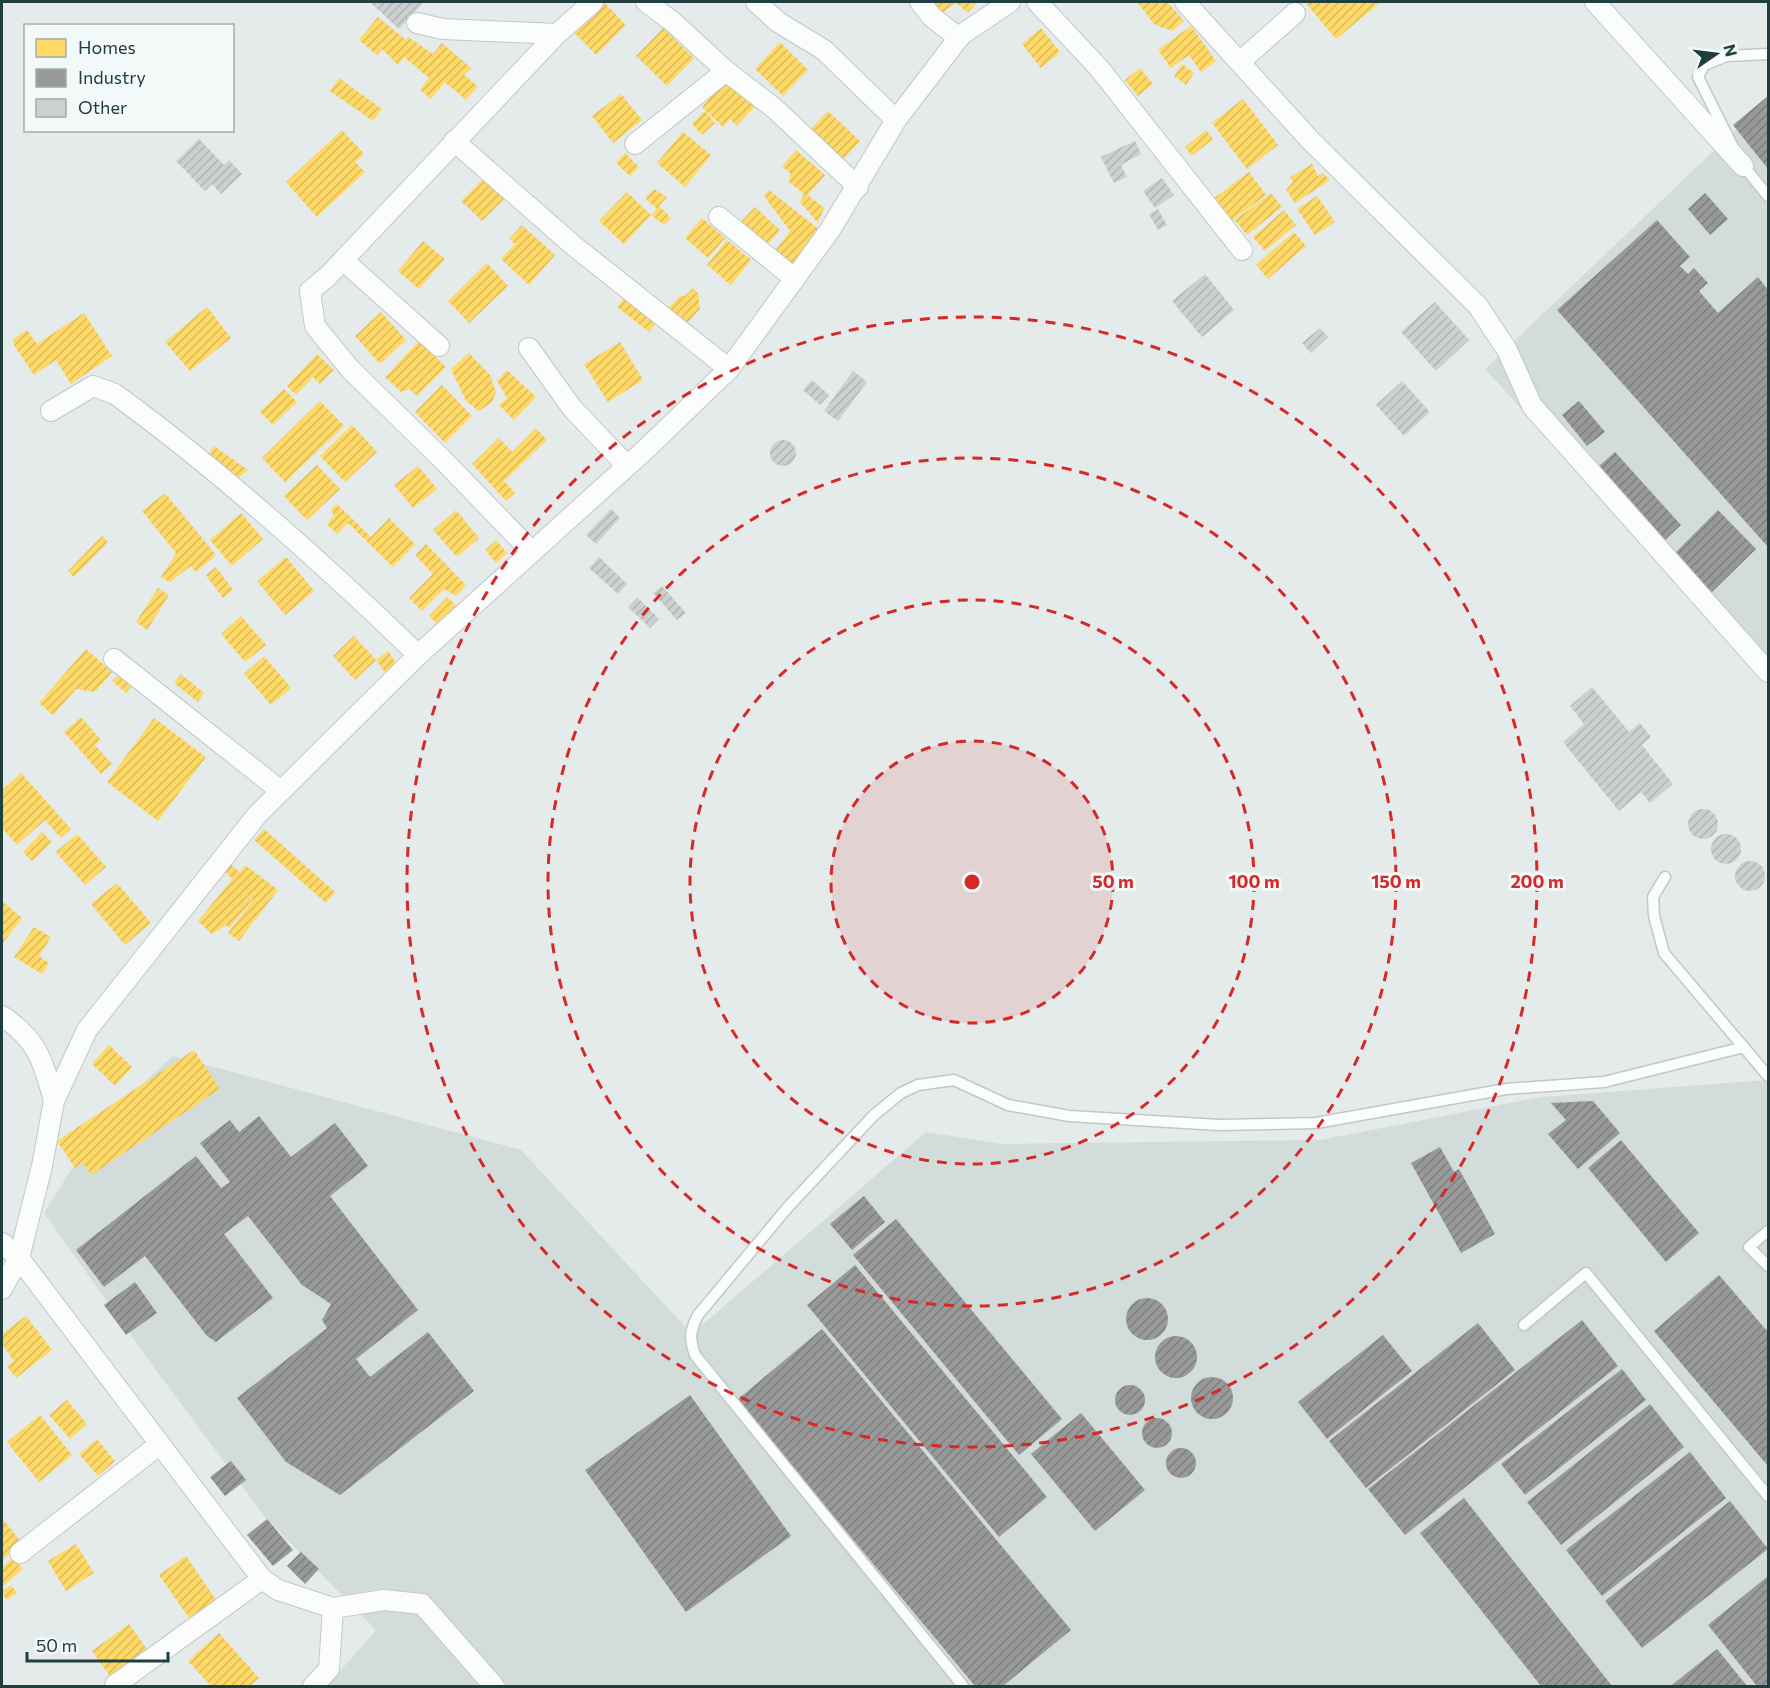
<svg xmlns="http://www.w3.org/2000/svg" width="1770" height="1688" font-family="Commissioner,sans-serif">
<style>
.built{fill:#d2dcdb}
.homes{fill:url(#homes-hatch)}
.industry{fill:url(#industry-hatch)}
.building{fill:url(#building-hatch)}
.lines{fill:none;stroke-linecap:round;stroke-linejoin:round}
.service-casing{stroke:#c2c7c7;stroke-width:13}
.minor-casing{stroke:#c2c7c7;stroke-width:22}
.service{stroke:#fbfcfc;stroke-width:10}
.minor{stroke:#fbfcfc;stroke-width:20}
.ring{fill:none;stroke:#d62828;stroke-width:3;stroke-dasharray:10 8}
.centre{fill:#d62828;stroke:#f3f9f8;stroke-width:3}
.ring-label{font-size:18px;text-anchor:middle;font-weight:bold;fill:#d62828;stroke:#f3f9f8;stroke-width:6;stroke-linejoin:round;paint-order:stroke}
</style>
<defs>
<pattern id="homes-hatch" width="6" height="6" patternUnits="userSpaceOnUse" patternTransform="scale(1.5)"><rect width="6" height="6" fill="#ffd966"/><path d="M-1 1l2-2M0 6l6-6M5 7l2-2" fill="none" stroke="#dabb5a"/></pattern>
<pattern id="industry-hatch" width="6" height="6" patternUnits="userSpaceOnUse" patternTransform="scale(1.5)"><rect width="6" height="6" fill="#999"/><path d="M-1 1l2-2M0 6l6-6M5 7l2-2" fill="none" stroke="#7c7e7e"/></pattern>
<pattern id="building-hatch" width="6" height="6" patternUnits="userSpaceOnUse" patternTransform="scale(1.5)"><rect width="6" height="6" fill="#ccd1d0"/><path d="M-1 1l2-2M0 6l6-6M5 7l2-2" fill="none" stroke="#afb4b4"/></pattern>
</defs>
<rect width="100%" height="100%" fill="#e5eaea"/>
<g class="built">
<polygon points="1768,99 1768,678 1485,369"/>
<polygon points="173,1056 521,1150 692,1334 926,1132 1000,1144 1320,1140 1542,1097 1768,1080 1768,1686 327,1686 376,1630 265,1517 150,1362 44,1213 101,1122"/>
</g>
<g class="homes">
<polygon points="604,2 626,25 596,55 573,31"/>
<polygon points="930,2 956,3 977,2 968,13 956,3 941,14"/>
<polygon points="1137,2 1167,2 1184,21 1173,31 1155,25"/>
<polygon points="1305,2 1381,2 1336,39"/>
<polygon points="378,17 406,40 408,37 433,54 442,43 471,68 464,75 478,86 466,100 445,82 431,99 420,90 429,78 404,57 398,65 382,49 377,55 359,40"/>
<polygon points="1191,26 1216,61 1201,72 1189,55 1171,68 1158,50"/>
<polygon points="663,28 694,58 667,86 636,56"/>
<polygon points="1041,28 1060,52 1041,68 1022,44"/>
<polygon points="780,42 808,70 783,96 755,69"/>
<polygon points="1182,64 1194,73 1186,85 1174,76"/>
<polygon points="1140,68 1153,84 1138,96 1125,80"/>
<polygon points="339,78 382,109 373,121 330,91"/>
<polygon points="726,80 755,106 737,126 730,119 723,127 702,107"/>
<polygon points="621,94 642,120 613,143 592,116"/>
<polygon points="1243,99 1278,145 1247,169 1212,123"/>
<polygon points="705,111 715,123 702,135 692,124"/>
<polygon points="828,111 860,141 842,161 809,131"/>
<polygon points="342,130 364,154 355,162 365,172 317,217 286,182"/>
<polygon points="1206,130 1213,139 1192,156 1185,147"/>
<polygon points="683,132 711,155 685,187 657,163"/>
<polygon points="796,150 825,175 808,195 824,208 818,223 800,202 804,194 789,182 790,173 782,166"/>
<polygon points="625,153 639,167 630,176 616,163"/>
<polygon points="1312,164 1318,176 1323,173 1330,180 1295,203 1286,190 1293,182 1290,177"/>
<polygon points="1249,172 1266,195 1230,222 1213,199"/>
<polygon points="485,177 505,198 482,221 461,201"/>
<polygon points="654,189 667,197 659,206 671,218 664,225 651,215 624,244 599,221 627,192 651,215 657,209 645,198"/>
<polygon points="769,190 820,230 793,265 775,251 790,231 764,196"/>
<polygon points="1271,193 1282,207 1247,235 1235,220"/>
<polygon points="1317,196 1335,222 1315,235 1297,209"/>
<polygon points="755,207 780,230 763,250 737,226"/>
<polygon points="1284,210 1296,225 1265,251 1253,237"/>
<polygon points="702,218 725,238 708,258 685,238"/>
<polygon points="522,225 555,255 529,285 501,259 515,244 509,239"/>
<polygon points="1294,232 1306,246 1268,279 1256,265"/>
<polygon points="727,240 751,260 731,285 707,265"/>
<polygon points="423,241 445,259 419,289 398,271"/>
<polygon points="487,263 508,286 469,323 448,301"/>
<polygon points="693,288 698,293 700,309 684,326 667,309 680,296 685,296"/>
<polygon points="628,293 660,318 649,332 617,307"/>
<polygon points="207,307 231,338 190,371 165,342"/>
<polygon points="381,312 406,340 380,364 355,336"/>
<polygon points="84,313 112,356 71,384 56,360 34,375 14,345 13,339 27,330 37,344"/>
<polygon points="419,341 446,367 417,396 409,389 401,392 385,377"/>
<polygon points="620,342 643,380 608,402 584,364"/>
<polygon points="469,353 490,375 496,392 492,402 479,411 466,401 451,369"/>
<polygon points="317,354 334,370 320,384 313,377 296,395 287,386"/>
<polygon points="507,370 536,397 514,420 499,405 507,398 497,381"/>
<polygon points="442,385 472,416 445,443 415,412"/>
<polygon points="284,389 297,402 273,425 260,412"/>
<polygon points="320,401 344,426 285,482 262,458"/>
<polygon points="352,425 377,452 345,482 320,456"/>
<polygon points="536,428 547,440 504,481 515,493 506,501 472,464 499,438 512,452"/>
<polygon points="214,446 248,470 239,477 208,455"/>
<polygon points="317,465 340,489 307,520 284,496"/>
<polygon points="418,466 437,489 413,508 394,485"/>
<polygon points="165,493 216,555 196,572 191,566 170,582 161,577 176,553 142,511"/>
<polygon points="337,504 371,537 389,518 415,544 393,567 348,523 337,534 327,524 334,516 331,509"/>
<polygon points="456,510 479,538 457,557 433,530"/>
<polygon points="241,513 263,539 232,566 210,540"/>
<polygon points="102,536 108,542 74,577 68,571"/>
<polygon points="496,540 507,553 496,563 485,550"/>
<polygon points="426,544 466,585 456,596 444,589 422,611 409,598 433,574 415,555"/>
<polygon points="286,557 314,591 285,615 257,581"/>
<polygon points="216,567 233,590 223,598 206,575"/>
<polygon points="158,588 169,595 147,630 136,622"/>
<polygon points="447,597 456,605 438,624 429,616"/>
<polygon points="241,616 266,645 245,662 221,634"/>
<polygon points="354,636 376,660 355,680 333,656"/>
<polygon points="86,649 112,672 95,692 76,689 53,715 39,703"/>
<polygon points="388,651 398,666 387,675 376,660"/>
<polygon points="264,656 291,688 271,705 244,674"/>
<polygon points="120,673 133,685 126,693 112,681"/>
<polygon points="181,674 204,693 198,702 174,683"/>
<polygon points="81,717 101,740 95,745 112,764 101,774 64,732"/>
<polygon points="154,718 206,757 158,821 107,782"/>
<polygon points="21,773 71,829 61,838 45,820 17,845 2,828 2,790"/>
<polygon points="264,829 335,892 326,903 254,840"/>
<polygon points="42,832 52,842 32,861 23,852"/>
<polygon points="77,834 106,867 85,885 56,852"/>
<polygon points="230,864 240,872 245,865 278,890 239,941 228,933 253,900 241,890 252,900 229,928 226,925 212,934 198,921 230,882 232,878 224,871"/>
<polygon points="117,883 151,923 125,945 91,904"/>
<polygon points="2,901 22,918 2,944"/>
<polygon points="34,927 51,937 39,956 49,963 42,974 14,957"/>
<polygon points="109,1045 132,1067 115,1086 92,1064"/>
<polygon points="194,1050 220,1089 91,1175 83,1163 75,1168 57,1141"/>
<polygon points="26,1316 52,1350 16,1378 7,1366 14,1361 2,1344 2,1334"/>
<polygon points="67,1400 87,1424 70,1439 49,1415"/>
<polygon points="40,1415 72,1455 39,1482 7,1442"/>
<polygon points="97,1439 115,1461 98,1476 79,1454"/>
<polygon points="2,1518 22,1543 2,1560"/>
<polygon points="76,1544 94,1573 66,1591 48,1561"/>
<polygon points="186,1556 216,1600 189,1618 159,1575"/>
<polygon points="13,1558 23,1569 2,1587 2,1567"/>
<polygon points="11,1585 17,1593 6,1600 2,1591"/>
<polygon points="129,1624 149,1652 112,1679 92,1651"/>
<polygon points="219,1633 259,1678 250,1686 211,1686 188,1661"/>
</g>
<g class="industry">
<polygon points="1768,96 1768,169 1733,125"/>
<polygon points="1705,193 1728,219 1710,235 1688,209"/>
<polygon points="1657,220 1690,257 1680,266 1688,274 1694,268 1708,283 1699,291 1718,313 1758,277 1768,290 1768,547 1557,310"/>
<polygon points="1579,401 1605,432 1587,446 1562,415"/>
<polygon points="1615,452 1681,525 1664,541 1598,467"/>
<polygon points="1718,510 1756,549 1711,593 1673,555"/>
<polygon points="1593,1101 1620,1133 1578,1169 1548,1134 1566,1120 1551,1103"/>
<polygon points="259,1116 291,1157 335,1123 368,1166 330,1196 418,1310 356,1359 370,1377 428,1332 474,1391 340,1495 286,1462 237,1398 327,1328 322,1320 331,1304 302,1285 248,1216 224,1234 273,1298 216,1342 207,1336 145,1256 104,1287 76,1250 196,1156 221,1188 230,1182 200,1143 230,1120 239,1132"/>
<polygon points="1621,1140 1699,1233 1666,1262 1588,1168"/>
<polygon points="1440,1147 1454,1172 1459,1169 1495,1234 1461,1253 1411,1163"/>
<polygon points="864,1196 885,1222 852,1250 830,1224"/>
<polygon points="896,1219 1062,1419 1019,1455 853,1255"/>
<polygon points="855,1265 1047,1497 999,1537 807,1305"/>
<polygon points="1719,1275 1768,1332 1768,1466 1654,1331"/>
<polygon points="135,1282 157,1313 126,1335 104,1305"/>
<circle cx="1147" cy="1319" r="21"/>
<polygon points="1582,1320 1618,1366 1405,1535 1368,1489"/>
<polygon points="1478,1323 1515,1370 1366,1488 1329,1441"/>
<polygon points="822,1329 1071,1630 1003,1686 975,1686 737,1400"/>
<polygon points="1383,1335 1412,1371 1327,1439 1298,1402"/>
<circle cx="1176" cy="1357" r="21"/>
<polygon points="1622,1369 1646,1400 1525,1495 1501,1464"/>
<circle cx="1212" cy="1398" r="21"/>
<circle cx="1130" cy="1400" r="15"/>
<polygon points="690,1395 791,1536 686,1612 585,1470"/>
<polygon points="1650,1404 1684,1447 1561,1545 1527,1502"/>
<polygon points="1081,1413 1145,1490 1095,1531 1031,1454"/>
<circle cx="1157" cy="1433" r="15"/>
<circle cx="1181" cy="1463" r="15"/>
<polygon points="1690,1452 1726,1498 1602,1596 1566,1550"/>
<polygon points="231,1461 246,1480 225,1496 210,1477"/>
<polygon points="1464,1498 1612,1686 1541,1686 1420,1533"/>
<polygon points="1730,1501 1768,1549 1642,1648 1605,1601"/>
<polygon points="267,1519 293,1550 273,1566 247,1535"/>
<polygon points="301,1552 319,1569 305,1584 287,1566"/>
<polygon points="1768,1576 1768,1686 1757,1686 1708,1625"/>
<polygon points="1717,1649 1747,1686 1673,1686 1672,1685"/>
</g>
<g class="building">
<polygon points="374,2 424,2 399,29 372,4"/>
<polygon points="199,139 224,165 229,160 242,174 221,194 212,184 205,191 176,161"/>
<polygon points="1135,141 1141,154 1121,165 1127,177 1114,183 1101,157"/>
<polygon points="1162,178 1174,195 1155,208 1143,191"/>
<polygon points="1158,209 1167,225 1158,230 1149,214"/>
<polygon points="1205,274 1234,310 1202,337 1172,301"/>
<polygon points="1435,302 1469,340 1436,371 1401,332"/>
<polygon points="1320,328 1328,337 1311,353 1302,343"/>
<polygon points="853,371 867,382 838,421 824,411"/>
<polygon points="812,380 829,395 820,405 803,390"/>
<polygon points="1402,381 1430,412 1404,436 1376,405"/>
<circle cx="783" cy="453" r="13"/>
<polygon points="611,509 620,518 596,544 586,535"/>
<polygon points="599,557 627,584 618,594 589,568"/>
<polygon points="662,586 686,613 677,620 653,593"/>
<polygon points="637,597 659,619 650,628 628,607"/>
<polygon points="1592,687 1629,732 1640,723 1651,737 1642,745 1673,784 1650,803 1641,792 1619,811 1563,742 1584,724 1570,706"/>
<circle cx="1703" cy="824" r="15"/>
<circle cx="1726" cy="849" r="15"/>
<circle cx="1750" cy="876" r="15"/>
</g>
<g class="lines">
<defs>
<g id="service">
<polyline points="1732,145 1698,77 1704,65 1727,56 1768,54"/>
<polyline points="1742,164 1768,196"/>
<polyline points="1665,877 1653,897 1654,916 1664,953 1768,1076"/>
<polyline points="1768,1231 1749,1247 1768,1266"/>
<polyline points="1524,1325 1586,1273 1768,1496"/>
<path d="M963,1686L695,1355C689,1338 690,1331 698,1315L788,1207L874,1115L901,1093L918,1085L954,1080L1008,1105L1069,1116L1219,1125L1316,1123L1506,1089L1604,1082L1744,1047"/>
</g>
<g id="minor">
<polyline points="646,2 673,22 726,71"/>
<polyline points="756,2 778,22 824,50 896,120"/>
<polyline points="920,2 932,17 959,38"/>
<polyline points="1037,2 1099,68 1242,250"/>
<polyline points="1185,2 1310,140 1478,306 1507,350 1532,406 1768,672"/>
<polyline points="1595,2 1743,166"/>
<polyline points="417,23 443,29 557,34"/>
<polyline points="1241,61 1295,13"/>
<polyline points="454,141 574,246 729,369"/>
<polyline points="635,144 726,71 774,108 858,187"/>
<polyline points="719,217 795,279"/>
<polyline points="343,260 439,346"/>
<polyline points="529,348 572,408 626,465"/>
<path d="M51,411L93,386L115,394C223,473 322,562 418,655"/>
<polyline points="532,552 444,461 350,369 315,326 310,291 328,276 557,34 593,2"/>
<polyline points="114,659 281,791"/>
<path d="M2,1016C38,1040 43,1061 54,1101"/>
<polyline points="2,1243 19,1258 262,1579 278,1590 333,1608 384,1600 422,1604 494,1686"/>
<polyline points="2,1289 19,1258 42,1166 54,1101 87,1030 257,815 418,655 645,450 729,369 830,230 896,120 961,35 1010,2"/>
<polyline points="20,1553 160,1444"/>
<polyline points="115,1685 262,1579"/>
<polyline points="313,1686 329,1669 333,1608"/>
</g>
</defs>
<use href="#service" class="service-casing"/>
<use href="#minor" class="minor-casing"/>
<use href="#service" class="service"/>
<use href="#minor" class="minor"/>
</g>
<circle cx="972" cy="882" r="141" fill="#d62828" fill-opacity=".12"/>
<g class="ring">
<circle cx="972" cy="882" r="141"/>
<circle cx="972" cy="882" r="282"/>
<circle cx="972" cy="882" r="424"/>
<circle cx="972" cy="882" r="565"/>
</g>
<circle cx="972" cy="882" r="9" class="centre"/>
<g class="ring-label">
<text x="1113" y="888">50 m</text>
<text x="1254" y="888">100 m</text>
<text x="1396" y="888">150 m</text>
<text x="1537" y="888">200 m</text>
</g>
<rect width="1770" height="1688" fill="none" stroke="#213e3f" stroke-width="6"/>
<rect x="24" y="24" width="210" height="108" fill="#f3f9f8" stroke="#9faeae" stroke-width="1.5"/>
<rect x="36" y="39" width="30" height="18" fill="#ffd966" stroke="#9faeae" stroke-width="1.5"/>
<text x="78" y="54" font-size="18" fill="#213e3f">Homes</text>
<rect x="36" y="69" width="30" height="18" fill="#999999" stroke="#9faeae" stroke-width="1.5"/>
<text x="78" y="84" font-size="18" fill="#213e3f">Industry</text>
<rect x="36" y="99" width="30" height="18" fill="#ccd1d0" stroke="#9faeae" stroke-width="1.5"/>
<text x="78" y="114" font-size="18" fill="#213e3f">Other</text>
<g transform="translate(1716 54) rotate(76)" stroke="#f3f9f8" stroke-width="4.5" paint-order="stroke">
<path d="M0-4.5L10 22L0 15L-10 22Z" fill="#213e3f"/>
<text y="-9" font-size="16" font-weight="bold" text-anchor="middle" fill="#213e3f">N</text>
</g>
<path d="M27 1652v9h141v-9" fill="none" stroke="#213e3f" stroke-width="3"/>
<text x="36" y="1652" font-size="18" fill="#213e3f" stroke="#f3f9f8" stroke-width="4.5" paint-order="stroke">50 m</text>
</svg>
